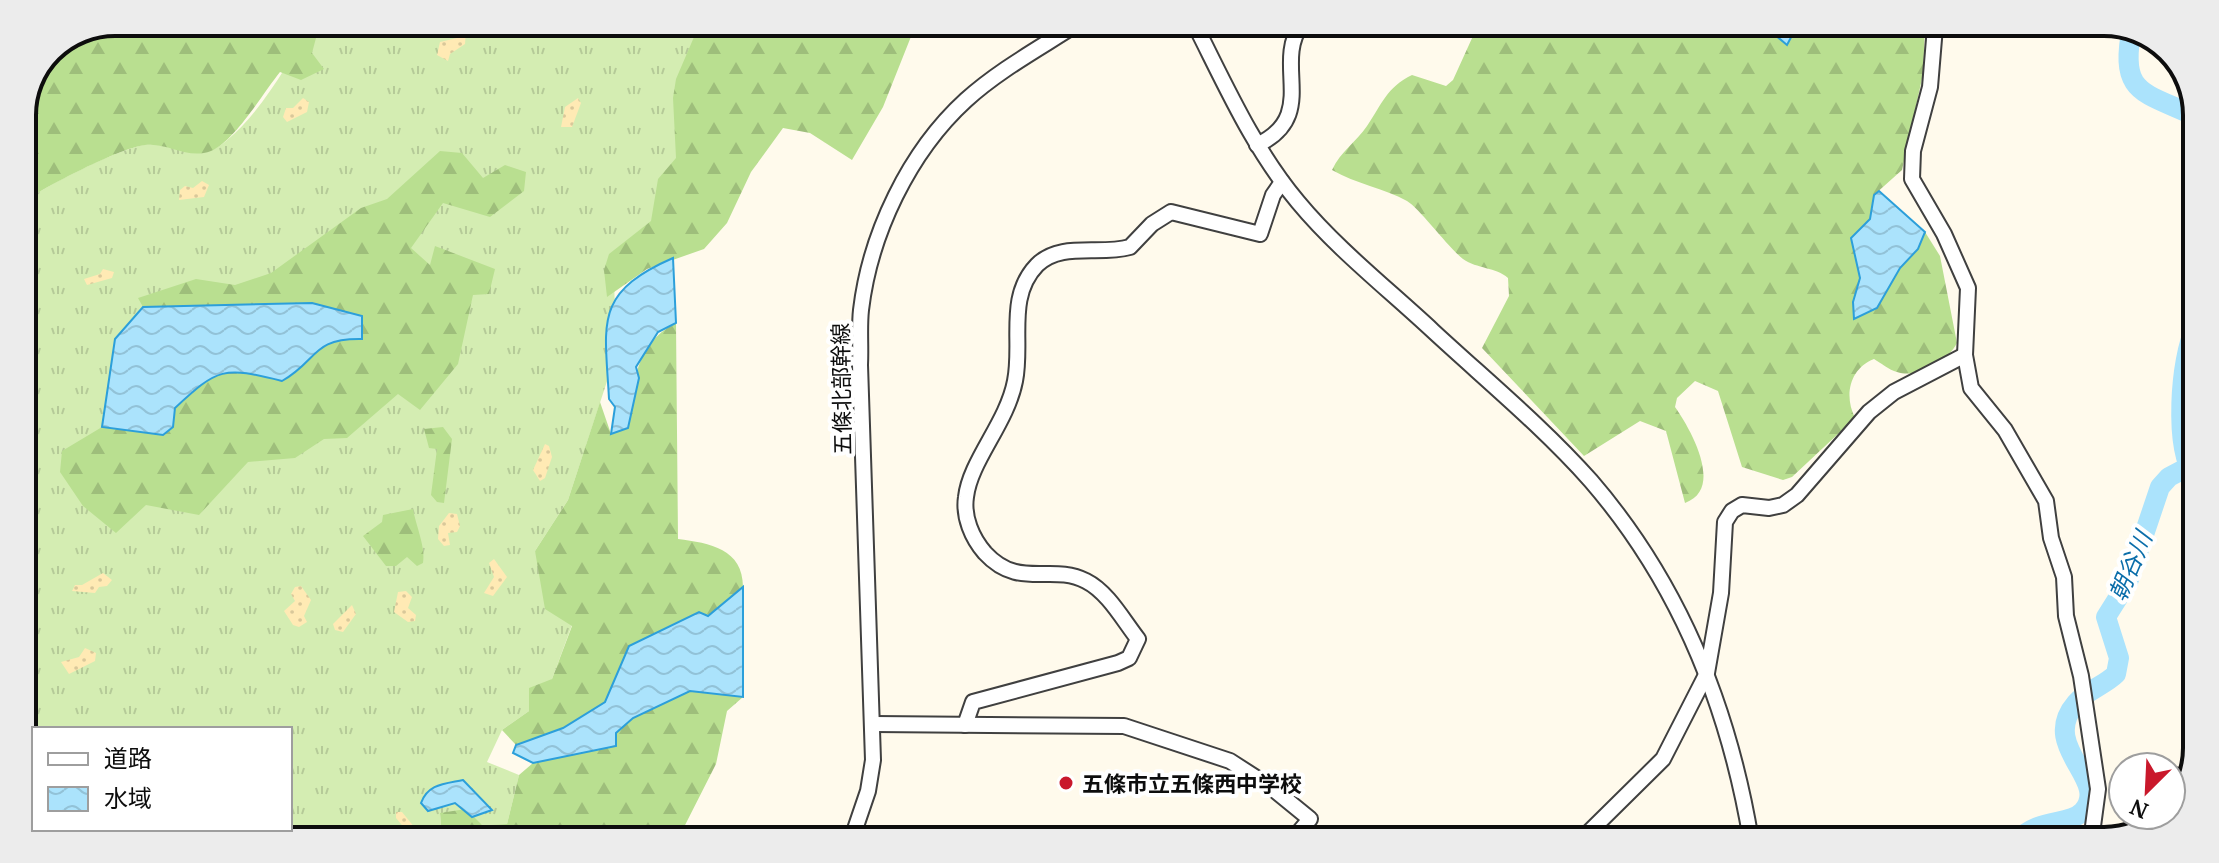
<svg xmlns="http://www.w3.org/2000/svg" width="2219" height="863" font-family="'PT Serif','Noto Sans JP',serif">
<style>
.grass{fill:url(#grass-tufts)}
.forest{fill:url(#forest-firs)}
.sand{fill:url(#sand-dots)}
.water{fill:url(#water-waves);stroke:#2c9fda;stroke-width:2}
.lines{fill:none;stroke-linecap:round;stroke-linejoin:round}
.river{stroke:#abe3fc;stroke-width:20}
.minor-casing{stroke:#404040;stroke-width:18}
.minor{stroke:#fff;stroke-width:14}
.poi-dot{fill:#c9182b;stroke:#fff;stroke-width:3}
.labels{text-anchor:middle;dominant-baseline:central;stroke-width:8;stroke-linejoin:round;paint-order:stroke}
.street-label{font-size:22px;fill:#0d0d0d;stroke:#fff}
.poi-label{font-size:22px;font-weight:bold;fill:#0d0d0d;stroke:#fff;text-anchor:start}
.water-label{font-size:24px;font-style:italic;fill:#0b6eaa;stroke:#fff}
.rim{fill:none;stroke:#0d0d0d;stroke-width:4}
</style>
<defs>
<pattern id="grass-tufts" width="24" height="20" patternUnits="userSpaceOnUse" patternTransform="scale(2)"><rect width="24" height="20" fill="#d4edb2"/><path d="M3 7l-1-3M5 7V3M7 7l1-3M15 17l-1-3M17 17v-4M19 17l1-3" fill="none" stroke="#b5ca98"/></pattern>
<pattern id="forest-firs" width="22" height="20" patternUnits="userSpaceOnUse" patternTransform="scale(2)"><rect width="22" height="20" fill="#b9df90"/><path d="M5 1l3.5 6h-7zM16 11l3.5 6h-7z" fill="#9ebe7b"/></pattern>
<pattern id="sand-dots" width="8" height="8" patternUnits="userSpaceOnUse" patternTransform="scale(2)"><rect width="8" height="8" fill="#ffeab4"/><path d="M2 2h.1M6 6h.1" fill="none" stroke="#d9c89a" stroke-width="1.8" stroke-linecap="round"/></pattern>
<pattern id="water-waves" width="16" height="10" patternUnits="userSpaceOnUse" patternTransform="scale(2)"><rect width="16" height="10" fill="#abe3fc"/><path d="M0 5q4-4 8 0t8 0" fill="none" stroke="#92c2d7"/></pattern>
</defs>
<rect width="100%" height="100%" fill="#fffaec"/>
<path class="grass" d="M314,23L715,24L673,222L614,275L616,354L568,500L535,551L572,625L552,679L529,711L502,730L487,762L519,775L507,824L482,825L440,813L442,837L85,836L75,829H290V729H34V786L22,754V203C45,186 116,150 144,145C172,141 197,166 226,141C263,111 288,61 314,23Z"/>
<g class="forest">
<path d="M115,22L320,23L312,53L324,69L301,80L280,72C263,93 235,141 211,151C187,160 168,142 145,145C120,148 44,187 22,203V109L50,49Z"/>
<polygon points="700,23 916,24 883,107 852,160 810,133 783,128 751,172 727,223 704,249 647,269 607,297 604,270 609,254 651,221 658,179 676,158 673,98 676,79"/>
<path d="M1478,25L1775,26L1774,35L1793,38L1797,26L1925,27L1923,74L1902,170L1874,195L1870,219L1851,238L1860,278L1853,302L1877,308L1900,268L1918,249L1925,232L1940,256L1957,343C1947,362 1918,379 1897,372C1889,370 1881,363 1874,359C1849,369 1844,396 1855,418L1792,477L1783,480L1742,467L1718,391L1695,381L1677,398L1675,407C1690,428 1725,489 1685,503L1666,431L1640,421L1584,456L1482,348L1509,296L1508,278C1496,267 1477,269 1463,259C1446,245 1420,209 1407,201C1384,188 1356,184 1332,170C1341,151 1356,142 1367,126C1382,104 1387,87 1412,75L1446,86L1453,80Z"/>
<path d="M440,151L462,153L483,178L505,165L526,172L524,191L490,217L443,203L411,248L430,265L435,246L495,269L489,294L473,295L458,364L420,410L398,394L347,438L324,439L295,458L248,462L199,515L146,505L116,533L83,506L60,472L62,451L102,427L164,435L173,427L175,408C218,368 223,366 282,381C304,369 312,346 337,339C344,337 355,339 362,338V316L312,303L143,307L138,298L196,279L235,285L271,273L361,208L387,199Z"/>
<path d="M676,323L678,539C710,543 743,549 743,587L708,616L629,646L605,702L563,728L516,745L502,730L529,711V688L552,679L572,626L545,609L535,551L568,500L600,402L611,434L628,428C633,386 634,344 676,323Z"/>
<polygon points="443,427 452,439 444,503 437,502 431,495 437,449 429,448 424,429"/>
<path d="M413,509C416,526 426,548 423,563L417,566L407,557L396,566H386L363,536L382,522L383,515Z"/>
<polygon points="690,691 743,697 727,711 716,764 679,837 442,837 440,813 466,809 482,825 507,824 519,775 533,763 616,746 616,733 633,718"/>
<polygon points="75,829 150,829 229,836 85,836"/>
</g>
<g class="sand">
<polygon points="466,31 465,44 450,54 448,61 437,55 440,42 457,38 461,32"/>
<polygon points="303,98 309,102 307,112 287,122 283,117 286,108 293,108"/>
<polygon points="578,98 581,103 572,127 561,127 565,107"/>
<polygon points="202,181 209,185 204,197 179,200 180,190 185,186 193,188"/>
<polygon points="103,269 114,272 112,278 87,285 84,279 100,274"/>
<polygon points="545,444 549,446 552,457 545,478 540,481 533,470"/>
<polygon points="449,513 457,514 460,526 457,532 448,533 450,545 444,546 438,539 439,526"/>
<polygon points="494,559 507,577 493,596 484,593 494,577 489,563"/>
<polygon points="103,573 112,580 107,586 99,587 95,593 72,591 75,585 82,585"/>
<polygon points="301,586 311,600 304,616 307,622 299,627 293,625 284,611 295,601 291,594 295,587"/>
<polygon points="406,591 412,597 408,608 416,615 415,621 408,622 394,612 398,592"/>
<polygon points="352,605 356,614 343,632 335,630 333,624"/>
<polygon points="85,648 96,653 95,661 69,674 61,662 79,657"/>
<polygon points="396,812 402,812 415,828 411,837 401,837 406,830 396,818"/>
</g>
<g class="water">
<polygon points="1775,26 1797,26 1787,45 1774,34"/>
<polygon points="1879,191 1925,232 1918,249 1900,268 1877,308 1854,319 1853,302 1860,278 1851,238 1870,219 1874,195"/>
<path d="M673,258L676,323L658,332L636,367L639,378L628,428L611,434L615,407L609,399C605,323 593,293 673,258Z"/>
<path d="M312,303L362,316V339C311,338 319,360 282,381C223,366 218,368 175,408L173,427L163,435L102,427L115,339L143,307Z"/>
<polygon points="743,587 743,697 690,691 633,718 616,733 616,746 533,763 513,753 516,745 563,728 605,702 629,646 699,612 708,616"/>
<path d="M463,780L492,810L472,817L455,803L428,811L421,803C428,784 444,784 463,780Z"/>
</g>
<g class="lines">
<g class="river">
<path d="M2132,27C2119,95 2142,91 2197,117"/>
<path d="M2194,475C2174,448 2180,359 2195,329"/>
<path d="M2017,841C2039,817 2070,826 2083,811C2111,780 2038,747 2076,703C2086,691 2105,685 2116,674L2119,658L2106,617L2128,582L2160,487L2169,477L2188,467"/>
</g>
<defs>
<g id="minor">
<path d="M1195,25C1226,86 1253,148 1298,202C1337,249 1388,289 1433,331C1486,380 1543,427 1591,481C1679,583 1729,708 1751,840"/>
<polyline points="1935,27 1930,87 1913,151 1912,179 1944,234 1968,288 1965,355 1971,388 2005,430 2046,501 2051,538 2064,577 2066,616 2081,676 2098,789 2091,841"/>
<path d="M1257,145C1319,116 1273,65 1301,25"/>
<polyline points="874,724 1124,726 1230,761 1272,788 1310,819 1293,839"/>
<path d="M965,725L973,702L1118,663L1129,658L1138,639C1123,620 1108,592 1086,581C1051,563 1019,590 985,553C972,538 963,517 966,497C970,461 1007,423 1015,381C1023,342 1006,297 1037,265C1061,241 1100,256 1130,247L1152,224L1171,212L1260,234L1273,195L1282,182"/>
<polyline points="2171,775 2192,777"/>
<path d="M852,838L868,791L873,760L860,365C861,347 859,328 861,310C870,234 909,152 966,100C999,70 1040,48 1077,24"/>
<polyline points="1581,840 1663,759 1707,673 1721,593 1725,522 1732,511 1742,505 1769,508 1783,505 1797,495 1869,412 1894,392 1965,355"/>
</g>
</defs>
<use href="#minor" class="minor-casing"/>
<use href="#minor" class="minor"/>
</g>
<circle class="poi-dot" cx="1066" cy="783" r="8"/>
<g class="labels">
<g class="street-label">
<text transform="translate(841 389) rotate(-91)">五條北部幹線</text>
</g>
<g class="poi-label">
<text x="1082" y="783">五條市立五條西中学校</text>
</g>
<g class="water-label">
<text transform="translate(2130 566) rotate(-67)">朝谷川</text>
</g>
</g>
<path d="M0 0H2219V863H0ZM115 36H2104A79 79 0 0 1 2183 115V748A79 79 0 0 1 2104 827H115A79 79 0 0 1 36 748V115A79 79 0 0 1 115 36Z" fill="#ececec" fill-rule="evenodd"/>
<path class="rim" d="M115 36H2104A79 79 0 0 1 2183 115V748A79 79 0 0 1 2104 827H115A79 79 0 0 1 36 748V115A79 79 0 0 1 115 36Z"/>
<rect x="32" y="727" width="260" height="104" fill="#ffffff" stroke="#9e9e9e" stroke-width="2"/>
<rect x="48" y="753" width="40" height="12" fill="#ffffff" stroke="#9e9e9e" stroke-width="2"/>
<text x="104" y="767" font-size="24" fill="#0d0d0d">道路</text>
<rect x="48" y="787" width="40" height="24" fill="url(#water-waves)" stroke="#9e9e9e" stroke-width="2"/>
<text x="104" y="807" font-size="24" fill="#0d0d0d">水域</text>
<g transform="translate(2147 791) rotate(204)"><circle r="38" fill="#ffffff" stroke="#9e9e9e" stroke-width="2"/>
<path d="M0-6L14 30L0 20L-14 30Z" fill="#c9182b"/>
<text y="-12" font-size="22" font-weight="bold" text-anchor="middle" fill="#0d0d0d">N</text>
</g>
</svg>
